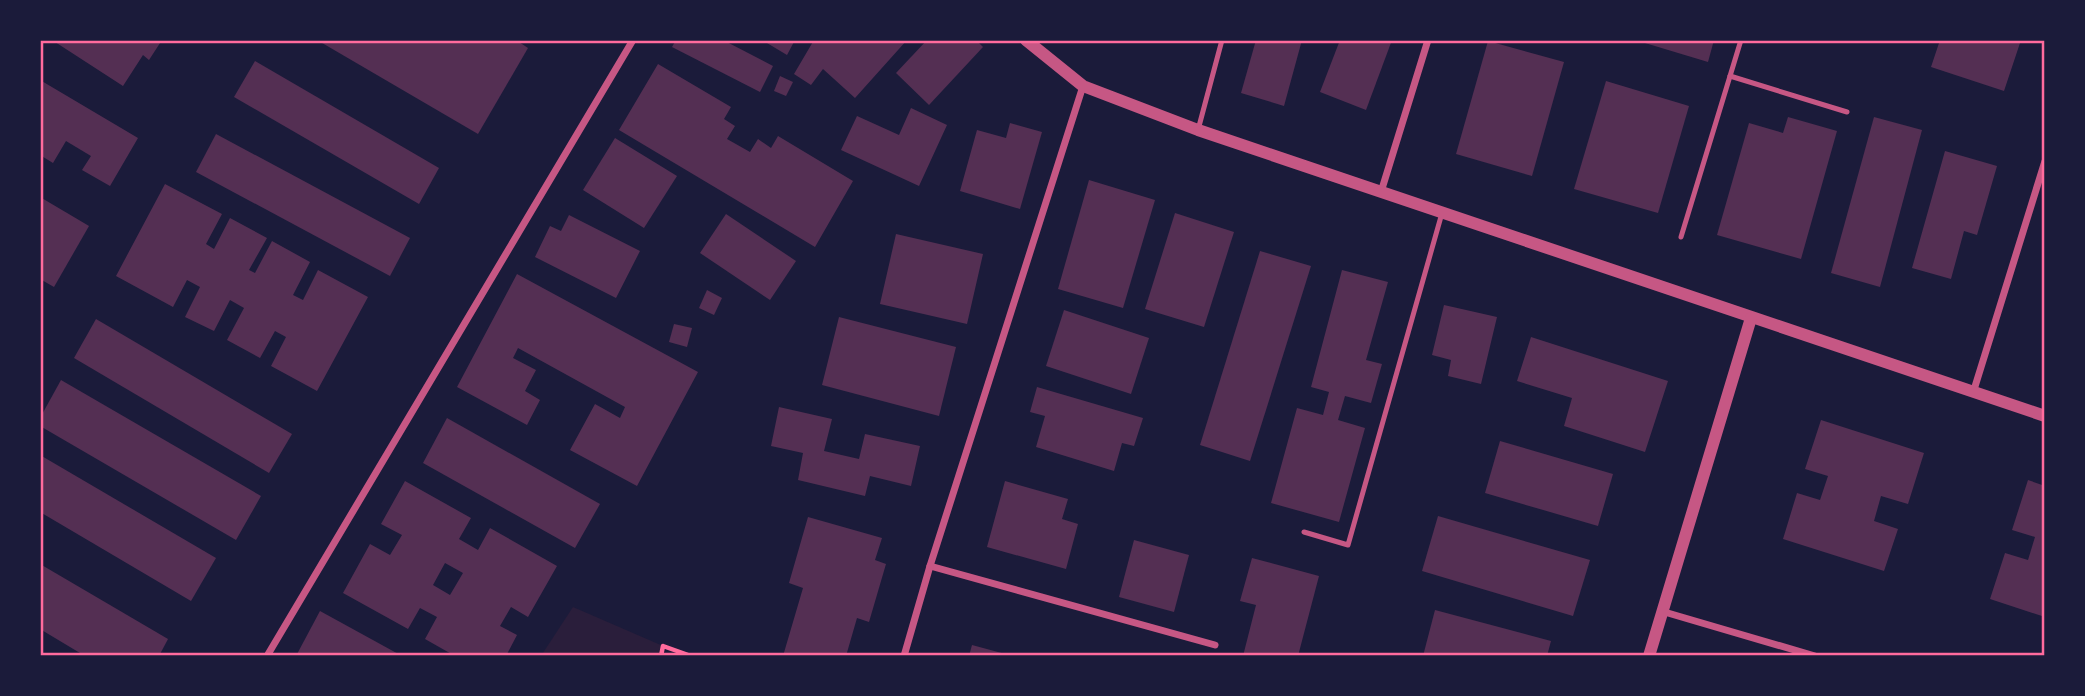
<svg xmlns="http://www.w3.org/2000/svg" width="2085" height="696" font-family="Raleway,sans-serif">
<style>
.green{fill:#2a1e3b}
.building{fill:#542f53;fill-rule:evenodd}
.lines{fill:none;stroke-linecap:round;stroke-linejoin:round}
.path{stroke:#ff6b9d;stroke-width:4.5}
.service{stroke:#c65784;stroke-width:5}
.minor{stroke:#c65784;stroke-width:7}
.tertiary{stroke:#c65784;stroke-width:12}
.neatline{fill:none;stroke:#ff6b9d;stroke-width:2.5}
</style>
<rect width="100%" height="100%" fill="#1b1b3a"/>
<polygon class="green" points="573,607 663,646 661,656 541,656"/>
<g class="building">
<polygon points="52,40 162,40 149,60 143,55 123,86"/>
<polygon points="317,40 516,40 528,48 478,134"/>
<polygon points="676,40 723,40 773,66 760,92 672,47"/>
<polygon points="762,40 795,40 787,55"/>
<polygon points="814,40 907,40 855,98 823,69 811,85 794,74"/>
<polygon points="927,40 976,40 983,47 929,105 896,73"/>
<polygon points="1256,40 1302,40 1284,106 1241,93"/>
<polygon points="1340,40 1392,40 1366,110 1320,92"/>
<polygon points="1635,40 1714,40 1708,62"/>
<polygon points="1940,40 2021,40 2004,91 1931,67"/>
<polygon points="1488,41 1564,62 1532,176 1456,154"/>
<polygon points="255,61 439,168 419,204 234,97"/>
<polygon points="658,64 731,107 724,119 735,126 727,139 750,152 758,139 771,148 778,136 853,181 815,247 619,130"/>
<polygon points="780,76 793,82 786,96 774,91"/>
<polygon points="40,80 138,138 110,186 82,170 91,156 66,141 53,163 40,155"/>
<polygon points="1606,81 1689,106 1658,213 1574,189"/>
<polygon points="911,108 947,125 919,186 841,150 857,116 899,135"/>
<polygon points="1788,117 1837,131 1801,259 1717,235 1749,123 1783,133"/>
<polygon points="1874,117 1922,130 1880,287 1831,273"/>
<polygon points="1010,123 1042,132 1020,209 960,191 977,130 1006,138"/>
<polygon points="216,134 410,238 390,276 196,172"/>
<polygon points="615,138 677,176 644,228 583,190"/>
<polygon points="1945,151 1997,166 1977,235 1964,231 1951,279 1912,268"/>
<polygon points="1089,180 1155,200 1123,308 1058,289"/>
<polygon points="165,184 222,214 206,244 214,249 230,218 267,238 249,270 255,273 272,241 310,262 293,295 303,300 318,270 368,297 317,391 271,366 286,337 275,331 260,358 227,340 244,308 230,300 214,331 185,317 200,287 187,280 173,307 116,276"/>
<polygon points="40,197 89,226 54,287 40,279"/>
<polygon points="1175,213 1234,232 1204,327 1145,309"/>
<polygon points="726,214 796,261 770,300 700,253"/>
<polygon points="569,215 640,251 616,298 535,257 550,226 561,231"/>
<polygon points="896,234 983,254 967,324 880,304"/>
<polygon points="1260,251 1311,266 1250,461 1200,445"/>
<polygon points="1342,270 1388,282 1366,360 1382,364 1371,403 1345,396 1338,420 1365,428 1339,522 1271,503 1297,408 1323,415 1329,392 1311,387"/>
<polygon points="517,274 698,372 637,486 570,450 595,404 620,418 625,407 518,348 513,358 536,370 525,391 540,400 527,425 457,387"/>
<polygon points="707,290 722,298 714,315 699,308"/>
<polygon points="1444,305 1497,317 1481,384 1448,376 1451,360 1432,355"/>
<polygon points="1064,310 1149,338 1131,394 1046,366"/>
<polygon points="839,317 956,347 939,416 822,385"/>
<polygon points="96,319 292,434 269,473 74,358"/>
<polygon points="674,324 692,328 687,347 669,342"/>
<polygon points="1531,337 1668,381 1645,452 1564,426 1572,398 1517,381"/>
<polygon points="61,380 261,496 236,540 40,426 40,418"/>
<polygon points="1037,387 1143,418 1134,446 1122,443 1114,471 1036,447 1045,416 1030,412"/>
<polygon points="779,407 832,419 824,451 859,459 865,434 920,446 911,486 870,476 865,496 798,480 803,453 771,446"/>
<polygon points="447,418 600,504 575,548 423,463"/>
<polygon points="1821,420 1924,453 1908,504 1881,496 1874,521 1898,529 1884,571 1783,539 1797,493 1820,500 1828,476 1805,469"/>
<polygon points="1500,441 1613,474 1598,526 1485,493"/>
<polygon points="40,455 216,558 191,601 40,512"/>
<polygon points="2028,480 2045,486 2045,617 1990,599 2005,553 2028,560 2035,537 2012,530"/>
<path d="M405,481L471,518L459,539L478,550L490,528L557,566L528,617L511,607L500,626L517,635L506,656H455L425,639L437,617L420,608L408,629L343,593L370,544L390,555L402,535L381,524ZM445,563L463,573L450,595L433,585Z"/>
<polygon points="1005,481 1068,499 1062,519 1078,524 1066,569 987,547"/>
<polygon points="1438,516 1590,560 1573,616 1422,571"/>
<polygon points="808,517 882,538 875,560 886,564 869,622 857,618 846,656 783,656 803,588 789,583"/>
<polygon points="1134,540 1189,555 1174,612 1119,597"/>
<polygon points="1252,558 1319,576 1298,656 1243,656 1256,605 1240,601"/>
<polygon points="40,564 168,639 159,656 85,656 40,629"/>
<polygon points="1435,610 1551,641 1547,656 1423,656"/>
<polygon points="320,611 402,656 296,656"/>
<polygon points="972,645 1009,655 1009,656 969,656"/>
</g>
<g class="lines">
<polyline class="path" points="661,656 663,646 691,656"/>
<g class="service">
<polyline points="1730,76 1847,112"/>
<polyline points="1198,130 1222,40"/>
<polyline points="1681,237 1741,40"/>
<polyline points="1304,532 1348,545 1442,213"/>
</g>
<g class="minor">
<polyline points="1381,192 1428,40"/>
<polyline points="1973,393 2045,161"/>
<polyline points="930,566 1215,645"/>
<polyline points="1661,611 1815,656"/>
<polyline points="267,656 633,40"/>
<polyline points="904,656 930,566 1083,86"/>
</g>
<g class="tertiary">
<polyline points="1026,40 1083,86 1198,130 2045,416"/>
<polyline points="1649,656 1751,318"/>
</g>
</g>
<rect width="2085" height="696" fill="none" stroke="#1b1b3a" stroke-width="84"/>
<rect x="42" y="42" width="2001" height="612" class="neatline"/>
</svg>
